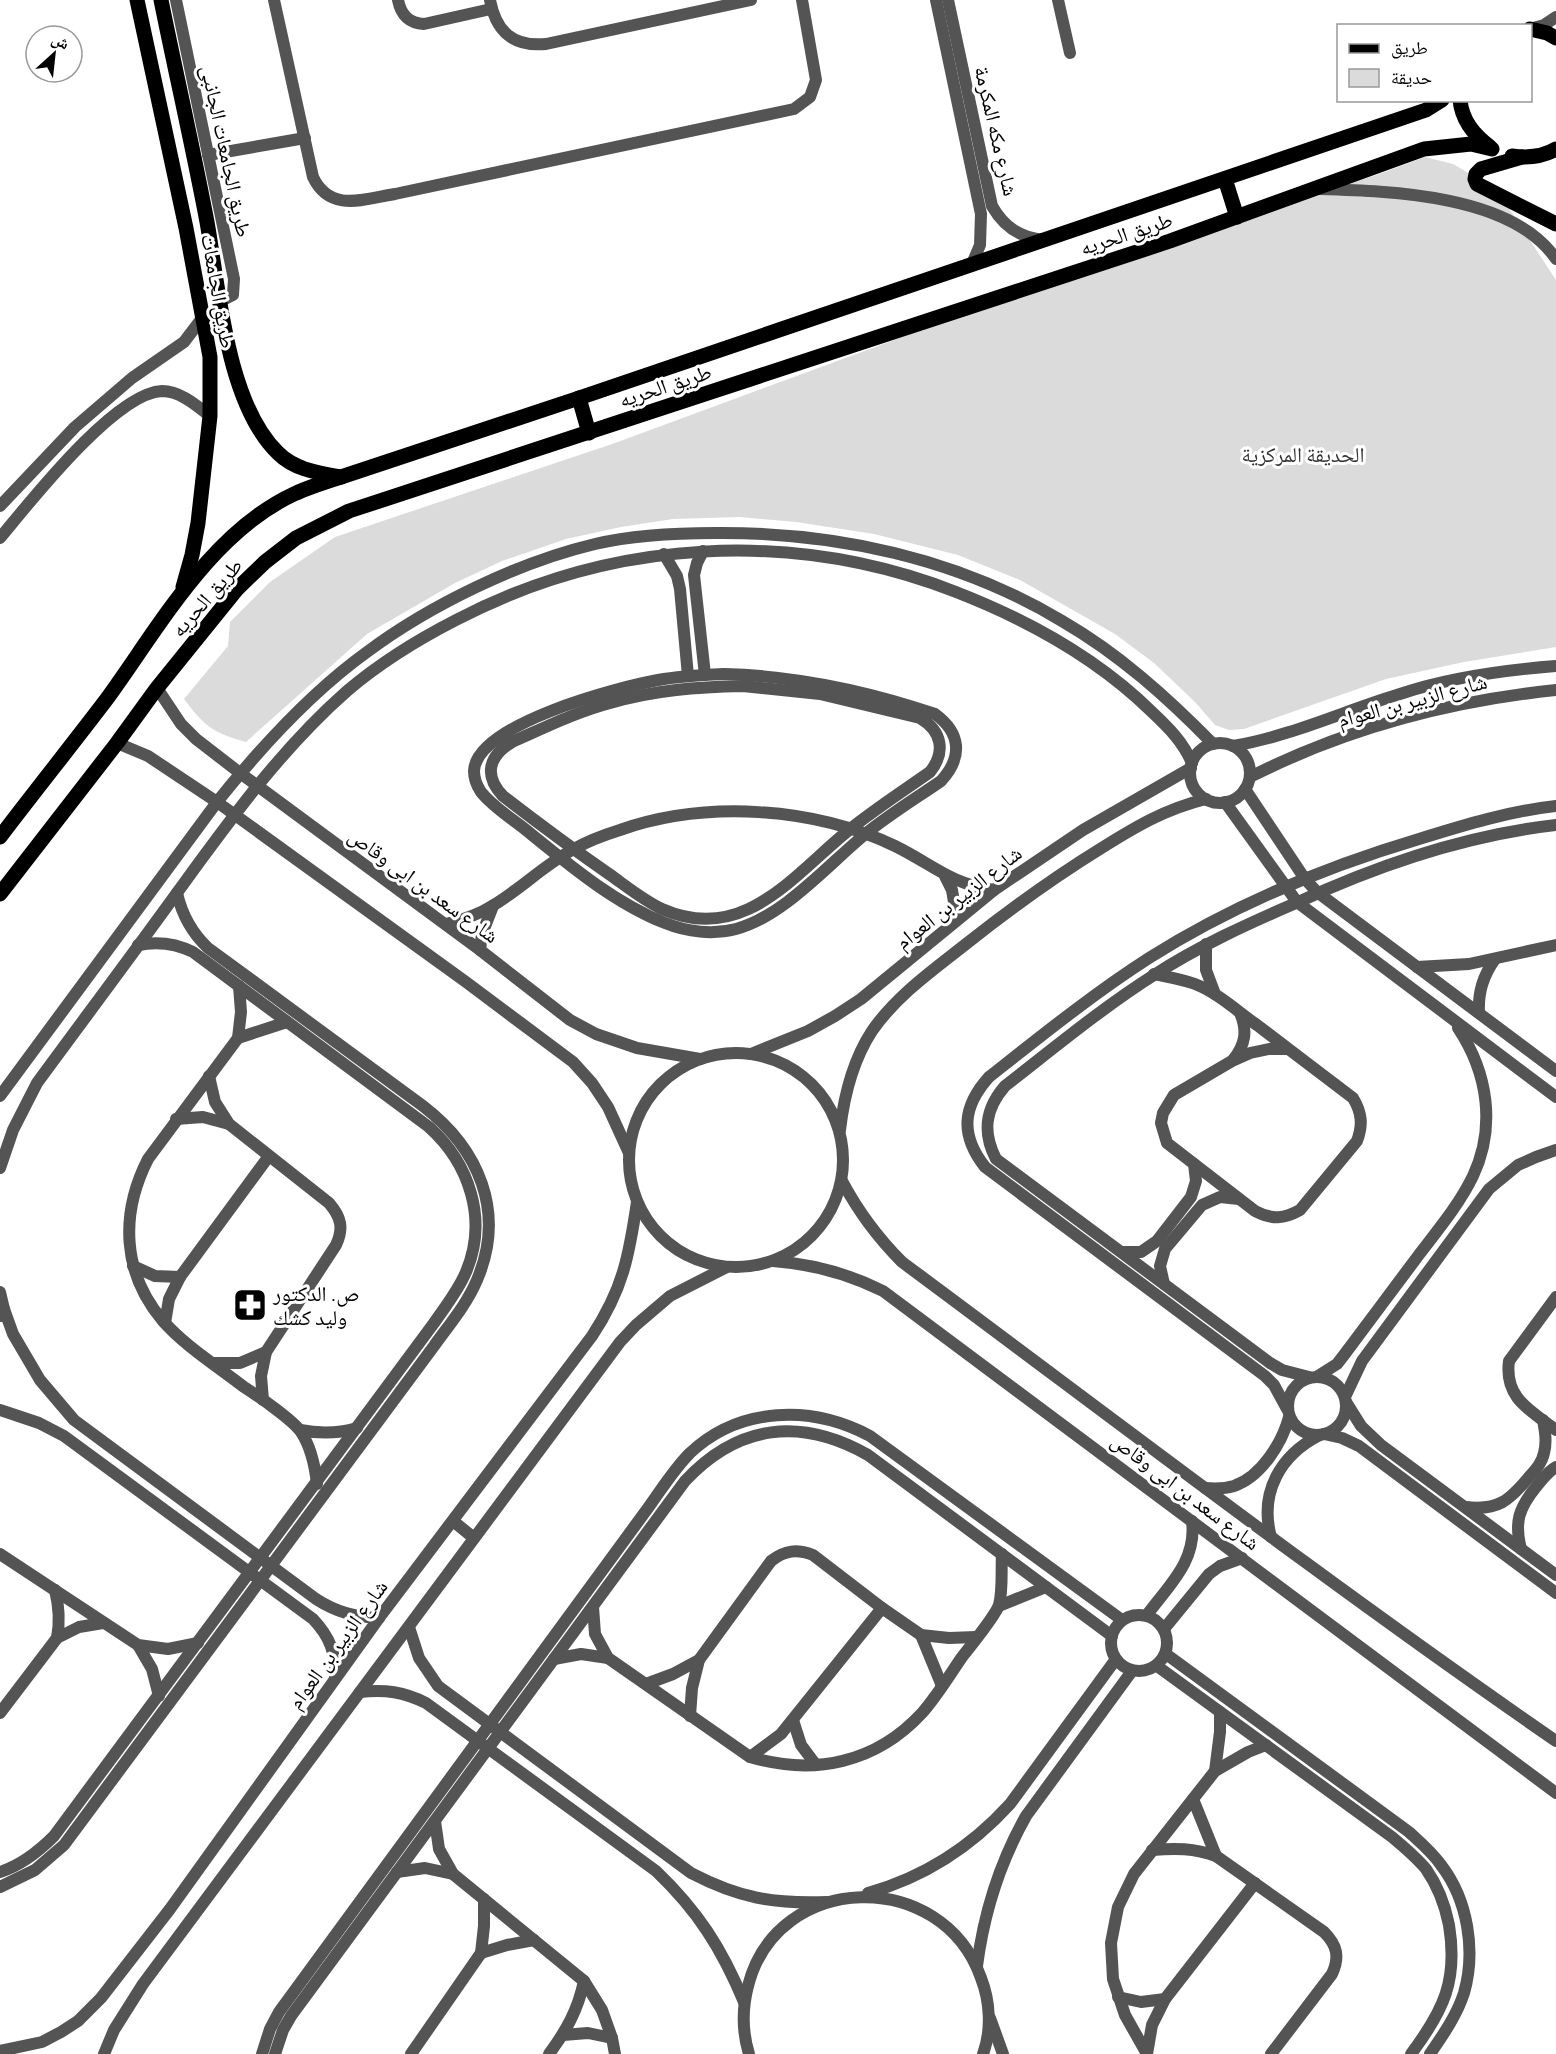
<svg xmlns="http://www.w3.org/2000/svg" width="1556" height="2054" font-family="Manrope,'Noto Naskh Arabic',sans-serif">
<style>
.green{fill:#dbdbdb}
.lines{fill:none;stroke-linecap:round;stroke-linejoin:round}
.minor{stroke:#545454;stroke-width:12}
.major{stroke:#000;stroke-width:15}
.labels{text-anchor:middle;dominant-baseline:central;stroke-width:6;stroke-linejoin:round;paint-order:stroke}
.street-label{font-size:21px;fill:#000;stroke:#fff}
.park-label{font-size:21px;fill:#323232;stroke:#fff}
.poi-label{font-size:21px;fill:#000;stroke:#fff;text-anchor:start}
</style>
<rect width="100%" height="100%" fill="#fff"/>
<path class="green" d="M1425,157L1453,164L1484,182L1508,207L1556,280V647L1464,662L1386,679L1244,729L1229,730L1215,725L1195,702L1154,663L1115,634L1020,580L958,555L874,534L796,522L740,517L673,519L621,527L566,539L502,561L455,583L367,634L246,742C213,733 204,726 184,699L228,646L230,622L270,582L335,537L615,443L981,308L1382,173Z"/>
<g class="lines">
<g class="minor">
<polyline points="176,0 234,279 233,295 219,302"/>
<path d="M274,0L313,177C330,213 364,199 395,194L794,109L810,97L816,80L802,0"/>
<path d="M398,0C401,15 409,23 424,24L491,9"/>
<path d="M490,0C496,32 513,47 546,44L751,0"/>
<polyline points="936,0 981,214 980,245 972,264"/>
<path d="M948,0L992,206C1004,227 1020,238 1044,240"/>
<polyline points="1058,0 1070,53"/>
<polyline points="1530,29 1544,25 1556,17"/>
<polyline points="208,155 305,138"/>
<path d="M1318,189C1389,191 1512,194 1556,259"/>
<polyline points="0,506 75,427 132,378 184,342 203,317"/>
<path d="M0,538C30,502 115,393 162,391C180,391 196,405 210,416"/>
<polyline points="703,551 697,563 694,575 705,675"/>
<polyline points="664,554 677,576 680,589 688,676"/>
<path d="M725,674C796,676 867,691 935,714C961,733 963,757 941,781C915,799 887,816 863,836C826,867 782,917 736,929C713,935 687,932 665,923C614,903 568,864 526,830C511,818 493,807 481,792C477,786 474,778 474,771C476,724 619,687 658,680C680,676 703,675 725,674Z"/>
<path d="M743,686L820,694L920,718C942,731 946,752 930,772C903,791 875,809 849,830C793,875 744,945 662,909C643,900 626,886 609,874C573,849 538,823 503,796C483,775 489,756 512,742C544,728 576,712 610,703C654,690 698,687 743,686Z"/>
<polyline points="157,688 181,724 196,739 240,773 480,950 570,1020 596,1034 637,1048 700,1059"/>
<polyline points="117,743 148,756 217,802 466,982 573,1062 592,1083 608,1107 629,1153"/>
<circle cx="1220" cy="773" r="30"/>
<path d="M1233,746C1292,736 1346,710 1403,693C1452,677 1505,670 1556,666"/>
<path d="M1250,777C1345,729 1450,701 1556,690"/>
<polyline points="1245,789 1305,879 1317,892 1556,1071"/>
<polyline points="1225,802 1297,902 1556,1097"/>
<polyline points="945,876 952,890 957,920"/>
<path d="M446,924C462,920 478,915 492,906C521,889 545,864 574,849C588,841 604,835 620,830C706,800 813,807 895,846C932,864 950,884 994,890"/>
<polyline points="1206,944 1206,970 1215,994"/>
<polyline points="480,950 482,934 493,906"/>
<polyline points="1417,967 1469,964 1556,945"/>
<path d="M1154,974C1168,977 1182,979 1195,984C1218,993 1237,1011 1257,1025C1289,1049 1321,1074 1353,1098C1362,1113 1363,1125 1357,1141L1300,1210C1284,1219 1272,1220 1255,1211L1167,1143L1161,1123L1163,1113L1174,1095L1232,1061L1250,1053L1269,1049H1288"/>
<path d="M239,986L241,1012L238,1038L148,1159C120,1214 122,1273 163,1321C185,1346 217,1366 244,1387C258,1396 293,1420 301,1432C311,1447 315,1466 317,1484"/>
<path d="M1479,1013C1478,992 1483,976 1495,959"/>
<polyline points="238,1038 287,1022"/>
<circle cx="736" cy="1160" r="107"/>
<polyline points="751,1054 808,1031 835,1016 861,999 994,890 1083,830 1191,768"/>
<path d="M1233,1060C1245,1045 1248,1031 1240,1013"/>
<path d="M209,1076L215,1102L229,1124L329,1203C341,1217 344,1228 336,1245L266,1352L261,1376L263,1400"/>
<path d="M0,1096L217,802C261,747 310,693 367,652C430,605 519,562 595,544C634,535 675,533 715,533C836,532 957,558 1062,621C1119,654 1167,697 1213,744"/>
<polyline points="176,1119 203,1117 229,1124"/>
<path d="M840,1130C844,1096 853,1060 872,1031C896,996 933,970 966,944C1009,910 1053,878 1100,849C1135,827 1165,809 1206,799"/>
<path d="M0,1168L13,1130L37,1083C84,1019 132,955 179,890C230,820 281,749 347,691C381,662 417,640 456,620C611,539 792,528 956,592C1028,620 1096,657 1152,712C1169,728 1183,742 1192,763"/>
<path d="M842,1181C858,1211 877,1237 902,1262C1119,1423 1334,1588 1556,1741"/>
<polyline points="1122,1252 1141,1252 1157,1241 1191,1197 1196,1181 1194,1164"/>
<path d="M773,1261C813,1264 847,1273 883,1291L1556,1793"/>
<polyline points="133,1266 155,1276 180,1277"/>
<polyline points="1164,1284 1160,1266 1165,1249 1202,1205 1220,1197 1239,1199"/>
<polyline points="0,1292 4,1309 1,1316"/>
<path d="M1556,1297L1509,1361C1504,1398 1530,1410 1556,1430"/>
<path d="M4,1309L13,1334L40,1380L74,1420L316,1599C336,1612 355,1617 379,1618"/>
<polyline points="165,1323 169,1299 180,1277 269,1156"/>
<polyline points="213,1363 240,1363 266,1352"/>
<path d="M1318,1376L1337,1364L1344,1355C1369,1322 1393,1289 1418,1256C1437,1231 1459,1205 1473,1176C1496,1127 1488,1073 1458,1028"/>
<circle cx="1317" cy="1406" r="29"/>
<path d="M1309,1377L1282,1370L1270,1363L996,1159C982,1132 985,1109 1005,1086C1054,1048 1102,1008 1154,975C1199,946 1247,924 1296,903C1378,865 1466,835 1556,825"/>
<polyline points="1345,1397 1362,1361 1489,1189 1518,1165 1536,1157 1556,1150"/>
<polyline points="1346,1402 1361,1426 1381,1445 1556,1575"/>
<path d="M1287,1409L1274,1385L1265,1376L985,1167C960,1135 962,1107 989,1077C1041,1036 1093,994 1149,958C1233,905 1325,867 1419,839C1464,825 1510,811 1556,806"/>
<path d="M0,1410L39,1423L64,1436L313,1619C330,1637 336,1653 335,1678"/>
<path d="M300,1430C320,1434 337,1434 357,1428"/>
<polyline points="1324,1434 1342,1438 1359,1446 1556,1593"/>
<path d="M1205,1488C1215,1489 1224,1489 1234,1486C1261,1477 1282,1443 1289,1417"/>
<path d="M1466,1507C1498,1511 1510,1500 1529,1477C1536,1470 1542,1463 1544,1453C1547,1442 1545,1431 1543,1420"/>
<polyline points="453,1521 474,1538"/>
<path d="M1271,1537C1259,1493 1280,1455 1320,1435"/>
<path d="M1521,1549C1514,1522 1519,1508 1536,1487C1542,1480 1547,1472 1556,1467"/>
<polyline points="0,1554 138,1645 168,1649 198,1643"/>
<path d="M55,1590C59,1606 60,1622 57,1638"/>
<polyline points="999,1606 1046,1587"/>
<path d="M593,1607L595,1634L608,1658L750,1757C814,1776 876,1763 922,1713C937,1696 949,1676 962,1657C970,1647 996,1614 999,1605C1003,1590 1001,1570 1002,1554"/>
<circle cx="1139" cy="1643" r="28"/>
<path d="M1147,1615C1169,1585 1197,1561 1192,1521"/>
<path d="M409,1627L419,1658L438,1686L691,1873C739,1898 773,1904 827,1902"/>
<polyline points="1164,1629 1209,1574 1220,1566 1242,1558"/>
<polyline points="921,1635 942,1686"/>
<polyline points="138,1645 152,1669 159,1696"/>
<path d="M1166,1654L1409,1832C1420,1842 1432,1852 1441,1865C1468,1900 1476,1951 1464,1993C1457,2015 1443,2035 1430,2054"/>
<polyline points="554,1659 581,1654 608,1658"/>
<path d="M1157,1666L1392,1837C1404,1847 1416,1857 1426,1869C1438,1886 1445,1905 1449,1925C1458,1980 1444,2010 1411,2054"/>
<polyline points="646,1684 673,1674 699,1660"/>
<path d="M360,1692C385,1689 404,1692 426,1703L656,1871C698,1911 722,1949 744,2002"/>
<polyline points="0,1713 57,1638 79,1627 103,1623"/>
<path d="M690,1716L692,1688L699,1660L771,1561C785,1550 797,1549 813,1555L882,1608L921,1635L949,1638L976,1637"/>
<polyline points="793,1720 801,1745 816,1765"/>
<polyline points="750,1757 781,1734 882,1608"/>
<polyline points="1215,1771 1220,1732 1220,1712"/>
<polyline points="1193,1799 1216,1856"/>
<polyline points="435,1821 439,1849 453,1874 584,1981 602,2010 612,2038 615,2054"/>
<path d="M1152,1850C1175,1848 1194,1848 1216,1856L1324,1932C1337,1945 1340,1957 1332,1974L1271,2054"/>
<path d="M0,1872C22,1865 39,1851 54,1836L434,1323C445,1307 458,1291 466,1272C488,1220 470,1164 429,1127L193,952C175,943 158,941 138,945"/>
<polyline points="397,1872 425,1868 453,1874"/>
<path d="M0,1887L35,1870L64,1845L434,1346C449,1325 467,1304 477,1280C506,1212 479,1149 423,1106L208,948C191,932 182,915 177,893"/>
<path d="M868,1893C925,1877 971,1847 1010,1804L1116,1659"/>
<polyline points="481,1953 507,1945 534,1940"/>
<path d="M977,1966C984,1912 999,1864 1026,1816L1132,1671"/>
<polyline points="1118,1997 1141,2002 1165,1999"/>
<polyline points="990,2018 1003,2054"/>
<polyline points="563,2035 588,2033 612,2038"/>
<path d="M0,2051L42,2042L61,2032L78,2021L101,1998L170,1909L379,1618L592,1336C623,1289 629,1256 637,1202"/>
<polyline points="104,2054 114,2030 143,1984 620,1342 636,1325 670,1296 727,1267"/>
<path d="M262,2054L270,2029L279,2012L648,1508C661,1490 674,1469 690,1453C740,1406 812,1405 870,1436L1122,1620"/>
<path d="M275,2054L283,2030L291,2016L685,1481C738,1424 801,1417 868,1455L1112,1636"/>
<polyline points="411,2054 481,1953 484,1926 484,1899"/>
<path d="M549,2054C566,2031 578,2010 584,1981"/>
<path d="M749,2054C742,2031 742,2009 748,1986C777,1871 942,1867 981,1978C990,2001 992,2030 983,2054"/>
<polyline points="1147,2054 1125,2015 1113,1979 1111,1943 1118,1907 1134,1874 1215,1771 1248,1752 1266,1745"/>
<polyline points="1147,2054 1152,2025 1165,1999 1255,1883"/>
</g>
<g class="major">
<polyline points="137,0 186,228 210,357 210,416 198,523 192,555 183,587"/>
<path d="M161,0C176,74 193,148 207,222C219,290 227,404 278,453C295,470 319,473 341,477"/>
<polyline points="1530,29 1547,33 1556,38"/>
<path d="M1460,100C1462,121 1474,135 1490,147"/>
<path d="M1512,156C1527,158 1543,157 1556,149"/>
<polyline points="1522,157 1481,169 1476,174 1475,179 1477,184 1556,224"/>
<polyline points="1225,179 1237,217"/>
<polyline points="579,398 589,433"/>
<path d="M0,837C35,791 71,746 106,700C158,629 210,533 294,494C309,487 325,482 341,477L579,398L1426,110L1442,100"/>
<polyline points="0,894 117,743 157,688 237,589 265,562 296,538 349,511 1170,241 1424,149 1471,144 1492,149"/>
</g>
</g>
<defs>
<symbol id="pharmacy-square" viewBox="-11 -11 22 22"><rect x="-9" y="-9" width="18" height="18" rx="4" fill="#000" stroke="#fff"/><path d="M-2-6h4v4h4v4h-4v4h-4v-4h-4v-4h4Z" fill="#fff"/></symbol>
</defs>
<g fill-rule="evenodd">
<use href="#pharmacy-square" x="231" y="1286" width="38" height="38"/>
</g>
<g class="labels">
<g class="street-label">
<text transform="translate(997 131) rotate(77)">شارع مكه المكرمة</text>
<text transform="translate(227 151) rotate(78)">طريق الجامعات الجانبى</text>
<text transform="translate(1126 233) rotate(-18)">طريق الحريه</text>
<text transform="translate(219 291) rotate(80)">طريق الجامعات</text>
<text transform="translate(665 385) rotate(-18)">طريق الحريه</text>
<text transform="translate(206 597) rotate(-49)">طريق الحريه</text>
<text transform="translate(1412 700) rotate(-15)">شارع الزبير بن العوام</text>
<text transform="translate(424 885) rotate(36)">شارع سعد بن ابى وقاص</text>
<text transform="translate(958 897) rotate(-38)">شارع الزبير بن العوام</text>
<text transform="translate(1186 1491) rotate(37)">شارع سعد بن ابى وقاص</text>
<text transform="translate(337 1644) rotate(-54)">شارع الزبير بن العوام</text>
</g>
<g class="park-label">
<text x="1303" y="454">الحديقة المركزية</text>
</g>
<g class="poi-label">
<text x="273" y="1293">ص. الدكتور<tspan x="273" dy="24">وليد كشك</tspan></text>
</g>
</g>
<rect x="1337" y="24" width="195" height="78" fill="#ffffff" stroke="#999999" stroke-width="1.5"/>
<rect x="1349" y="44" width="30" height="9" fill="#000000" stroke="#999999" stroke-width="1.5"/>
<text x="1391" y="54" font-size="18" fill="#000000">طريق</text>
<rect x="1349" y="69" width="30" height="18" fill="#dbdbdb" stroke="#999999" stroke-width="1.5"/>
<text x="1391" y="84" font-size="18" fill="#000000">حديقة</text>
<g transform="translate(54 54) rotate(27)"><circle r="28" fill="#ffffff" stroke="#999999" stroke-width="1.5"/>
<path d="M0-4.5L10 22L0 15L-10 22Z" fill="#000000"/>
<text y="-9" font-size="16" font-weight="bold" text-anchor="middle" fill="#000000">ش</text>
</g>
</svg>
